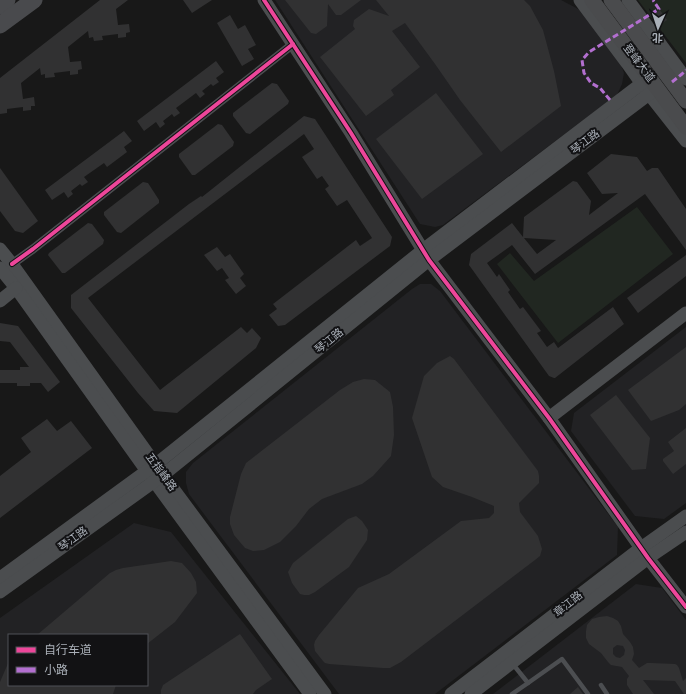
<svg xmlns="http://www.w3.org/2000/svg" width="686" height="694" font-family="Roboto,'Noto Sans SC',sans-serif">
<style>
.built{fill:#222224;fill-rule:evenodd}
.green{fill:#212721}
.building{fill:#313132;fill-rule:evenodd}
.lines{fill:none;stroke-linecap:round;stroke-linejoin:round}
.lane{stroke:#4c4e51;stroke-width:4.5}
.street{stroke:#4c4e51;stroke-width:9}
.secondary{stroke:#4b4d4f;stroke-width:13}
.primary{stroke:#4a4b4d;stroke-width:15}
.highway{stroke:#494a4d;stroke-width:17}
.quiet{stroke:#b36fd0;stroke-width:3;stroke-dasharray:6 3;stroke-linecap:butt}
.cycleway-casing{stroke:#121214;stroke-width:6}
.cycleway{stroke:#ed469a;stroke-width:4}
.labels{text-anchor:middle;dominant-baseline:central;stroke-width:4;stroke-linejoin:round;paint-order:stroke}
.street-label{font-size:11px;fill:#aab0b8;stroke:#121214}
</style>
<rect width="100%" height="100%" fill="#181818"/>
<g class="built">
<polygon points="275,0 561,0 582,11 620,62 624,73 622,84 617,95 443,225 435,227 420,224"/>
<polygon points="420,284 431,284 440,291 618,527 617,555 435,694 339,694 189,494 186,483 186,472 193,463 412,289"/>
<polygon points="686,327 686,503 664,519 635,516 571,431 574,413"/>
<path d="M134,523L171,532L300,694H0V618ZM9,635H147V685H9Z"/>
<polygon points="636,584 662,588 686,620 686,694 493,694"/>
</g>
<g class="green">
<polygon points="638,0 686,0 686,63"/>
<polygon points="637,207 673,254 558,343 497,264 510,253 534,281"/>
</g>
<g class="building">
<polygon points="100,0 128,0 116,9 118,25 129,24 130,32 126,33 126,37 118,38 118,34 102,36 103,40 94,41 93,37 89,38 88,31 68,47 70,62 81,61 82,69 78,70 78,74 70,75 70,71 54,73 55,77 45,78 45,74 41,75 40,68 21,83 23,99 34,97 35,106 31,106 31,110 23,111 23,107 7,109 7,113 0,114 0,78"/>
<polygon points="183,0 212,0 192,13"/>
<polygon points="285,0 361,0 341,15 336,15 328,4 327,26 316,34 311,33"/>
<polygon points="376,0 524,0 530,6 543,30 554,71 561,106 501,152 460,100 435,64 405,23 392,31 420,67 391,90 394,95 366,116 320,57 355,29 353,26 354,20 369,9 389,16"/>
<polygon points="660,10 667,20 661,24 654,14"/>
<polygon points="230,15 238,29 245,25 256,45 248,49 254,59 242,66 217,23"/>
<polygon points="216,61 224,72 216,78 219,82 213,86 211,84 202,91 205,94 200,98 196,93 176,108 180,113 174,117 172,114 163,121 165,124 160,128 156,122 144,131 137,121"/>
<polygon points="272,83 277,84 289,101 288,104 250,134 246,133 233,116 233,113"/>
<polygon points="436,93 483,154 422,199 376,139"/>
<polygon points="304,116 315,119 392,237 390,246 285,325 278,326 269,315 277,309 273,304 356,240 360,246 372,238 347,200 337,206 325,189 329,186 322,176 317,179 302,157 314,149 304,134 88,298 160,390 241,327 247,333 252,328 261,338 256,348 177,413 154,411 138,393 71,308 71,295 189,204 201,196 202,197"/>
<polygon points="218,124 222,125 234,142 233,146 195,175 192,175 179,157 179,154"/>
<polygon points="124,131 132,141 124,147 127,152 107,167 104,163 84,177 88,182 82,186 80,184 71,191 73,194 68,198 64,192 52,200 45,190"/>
<path d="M611,154L637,157L647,171L652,168H658L686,209V250L645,194L535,274L512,245L487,263L497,277L499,274L510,290L508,292L520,309L523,307L541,331L537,333L547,347L554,342L558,348L613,307L624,324L555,378H554L549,376L469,265L471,254L512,223L523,237L524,217L573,181L577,182L591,201L589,215L618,193L602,194L587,173ZM524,238L556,240L537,254Z"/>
<polygon points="0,168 38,221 23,233 15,231 0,211"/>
<polygon points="143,182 148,183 159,200 159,203 121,233 117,232 104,215 104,212"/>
<polygon points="88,223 92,224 104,240 103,244 65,273 62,273 48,255 49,253"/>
<polygon points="217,247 225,257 230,254 244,274 240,278 246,286 236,294 225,280 229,278 222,268 217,271 204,255"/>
<polygon points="686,255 686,276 638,313 627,298"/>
<polygon points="0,323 18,326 60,382 48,392 41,383 30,383 30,386 17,386 17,383 0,383 0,370 20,370 20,367 29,367 10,342 0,341"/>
<polygon points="686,347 686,404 679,410 651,421 628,390"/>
<polygon points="450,356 454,359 538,471 539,476 539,483 519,503 520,512 538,536 542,549 540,556 535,560 401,662 390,668 383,668 329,664 325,663 323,661 315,651 314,645 315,641 319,635 358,588 389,574 461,521 489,518 494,513 494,506 472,497 443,487 432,477 412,418 424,376 437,363"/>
<polygon points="364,379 375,380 390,392 393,407 394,435 391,456 373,476 362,484 322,499 309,509 296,526 280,542 264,550 253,551 245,548 234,535 230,524 230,517 241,474 246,463 340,390 353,382"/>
<polygon points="616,395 650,438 646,469 632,470 590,415"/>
<polygon points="47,419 57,431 71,421 92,448 0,518 0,476 31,452 21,438"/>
<polygon points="686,428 686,464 673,474 663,461 663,459 674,451 668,442"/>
<polygon points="356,516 362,521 368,530 367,540 349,567 315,592 309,595 304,595 300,594 292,583 288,572 293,563 348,519"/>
<polygon points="171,561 182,563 191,573 196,582 197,593 175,622 147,644 147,635 37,635 110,573 116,570 123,568"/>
<path d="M607,616L613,618L618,621L621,626L623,634L630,642L633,647L634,654L632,660L639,668L647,663H651L675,664L677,665L679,668L683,681L686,678V694H684L675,681L643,680L654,694H633L627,685V679L629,676L622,667L611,665L608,662L601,653L589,644L586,638V631L587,625L592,619L599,617ZM617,645L623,646L625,650L624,655L620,658L616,657L613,654V648Z"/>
<polygon points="240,634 272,679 256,690 253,694 161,694 161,690 163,685"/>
<polygon points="9,661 9,685 116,685 113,694 0,694 0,682"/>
<polygon points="578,687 583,694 570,694"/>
</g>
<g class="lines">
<g class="lane">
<polyline points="512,663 528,683 562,659 588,694"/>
<polyline points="601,685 607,694"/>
<polyline points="512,694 528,683"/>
</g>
<polyline class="street" points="12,264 33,249 293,44"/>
<g class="secondary">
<polyline points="264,0 351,133 429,260 549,418 648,558 686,607"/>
<polyline points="580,0 627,63 649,94 686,141"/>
<polyline points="628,0 686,79"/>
<polyline points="0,249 12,264 163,475 325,694"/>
<polyline points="0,268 16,288 154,481 310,694"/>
<polyline points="0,301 16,288"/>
<polyline points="549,418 686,313"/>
<polyline points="0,578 155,465 423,250 649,78"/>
<polyline points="0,592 163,475 429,260 657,88"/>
<polyline points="451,694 641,548 686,516"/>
<polyline points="471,694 648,558 686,532"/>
</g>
<g class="primary">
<polyline points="592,0 686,127"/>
<polyline points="611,0 686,101"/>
</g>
<g class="highway">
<polyline points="0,6 7,0"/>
<polyline points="0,25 34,0"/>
</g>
<g class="quiet">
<polyline points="672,82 682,74 686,70"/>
<polyline points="610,100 600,88 591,83 584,73 582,60 589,52 659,9 653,0"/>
</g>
<defs>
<g id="cycleway">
<polyline points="264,0 351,133 429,260 549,418 648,558 686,607"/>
<polyline points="12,264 33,249 293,44"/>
</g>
</defs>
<use href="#cycleway" class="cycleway-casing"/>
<use href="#cycleway" class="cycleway"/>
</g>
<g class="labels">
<g class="street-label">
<text transform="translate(639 63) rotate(53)">登峰大道</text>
<text transform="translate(585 142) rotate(-37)">琴江路</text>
<text transform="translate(329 341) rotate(-39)">琴江路</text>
<text transform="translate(161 472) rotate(54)">五指峰路</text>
<text transform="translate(73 539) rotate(-36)">琴江路</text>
<text transform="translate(568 604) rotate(-38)">章江路</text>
</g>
</g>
<rect x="8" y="634" width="140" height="52" fill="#121214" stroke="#4f5156"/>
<rect x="16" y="647" width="20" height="6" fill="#ed469a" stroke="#4f5156"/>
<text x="44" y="654" font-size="12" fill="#aab0b8">自行车道</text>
<rect x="16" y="667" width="20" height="6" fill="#b36fd0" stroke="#4f5156"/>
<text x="44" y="674" font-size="12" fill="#aab0b8">小路</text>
<g transform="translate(658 28) rotate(183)" stroke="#121214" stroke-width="3" paint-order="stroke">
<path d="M0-3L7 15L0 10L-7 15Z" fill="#aab0b8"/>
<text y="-6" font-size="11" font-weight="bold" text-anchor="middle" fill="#aab0b8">北</text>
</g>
</svg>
